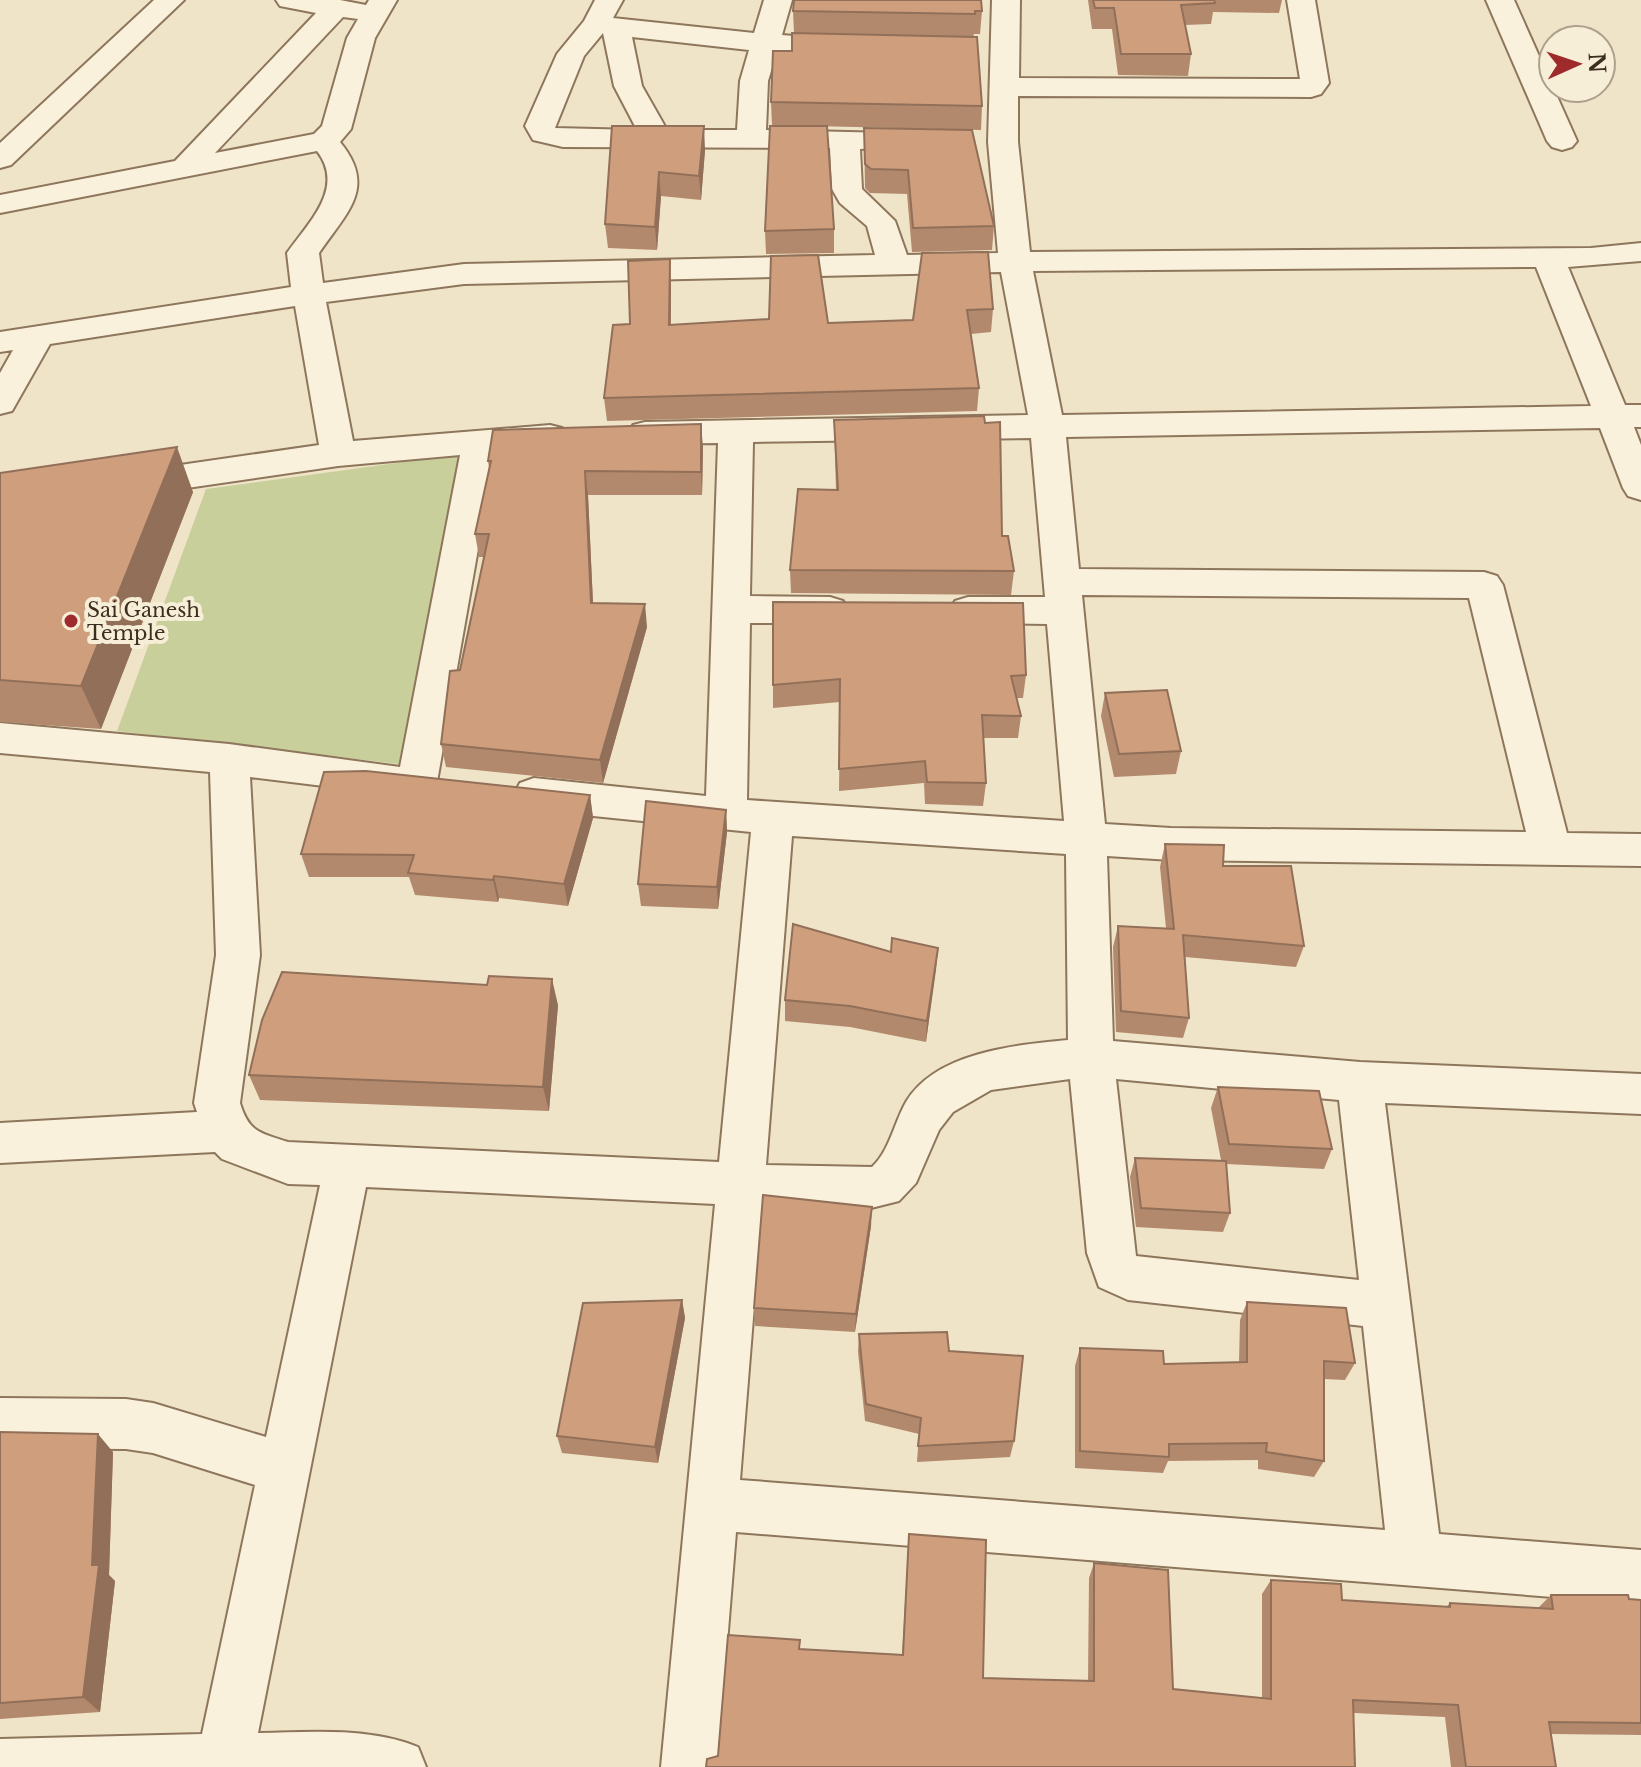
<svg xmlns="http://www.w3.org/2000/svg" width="1641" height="1767" font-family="'Libre Baskerville',serif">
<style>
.green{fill:#c9cf9b}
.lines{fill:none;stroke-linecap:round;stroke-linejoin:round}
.street-casing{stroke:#8d765c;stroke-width:4}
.street{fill:#faf1dc;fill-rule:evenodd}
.wall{fill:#b2896c}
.shaded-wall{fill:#916f58}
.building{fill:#cf9f7d;stroke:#916f58;stroke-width:2}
.poi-dot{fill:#9e2a2b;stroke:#f7eed8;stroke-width:3}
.labels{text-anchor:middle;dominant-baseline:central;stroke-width:8;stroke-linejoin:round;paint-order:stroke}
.poi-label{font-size:20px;fill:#3d2e20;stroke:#f7eed8;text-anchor:start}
</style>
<rect width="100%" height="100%" fill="#f0e4c8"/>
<polygon class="green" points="462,454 407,765 117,731 206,489"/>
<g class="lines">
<defs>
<g id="street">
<polygon points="154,0 184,0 11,165 0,168 0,143"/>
<path d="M276,0H340L366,5L369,0H397L375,38L351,129L340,142C378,188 346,213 319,253L323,283L464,264L875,255L867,226L840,203L832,189L830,148L563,147L533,140L525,126L557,54L584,21L595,0H623L613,18L754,33L764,0H792L782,35L857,41L861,47L857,53L847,55L777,51L768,81L766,130L930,134L935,140L930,146L860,149L862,189L895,221L907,255L998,253L988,142L992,0H1020L1019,78L1300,79L1287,0H1315L1329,83L1321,94L1311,97L1018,96V142L1030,252L1591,248L1641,243V261L1568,267L1625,405H1641V427H1634L1641,445V500L1628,496L1623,488L1600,428L1066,437L1079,569L1484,572L1497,576L1503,585L1567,833L1641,834V866L1171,860L1107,856L1113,1041L1360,1062L1641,1074V1114L1385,1103L1439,1534L1641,1550V1604L736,1532L717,1767H661L715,1204L366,1187L258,1733C310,1732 370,1727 418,1747L426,1767H0V1739L202,1734L255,1485L153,1453L126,1449L0,1448V1398L126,1399L153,1403L266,1437L320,1185L288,1184L222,1159L215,1152L0,1163V1123L197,1112L194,1103L216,955L210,772L0,753V723L229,744L400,767L460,455L338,466L132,496L120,492L114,484L120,476L132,472L319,445L295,306L50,344L12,411L0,414V373L13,350L0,352V332L291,287L287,253C308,223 346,188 317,151L0,213V195L175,161L316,13L280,6ZM343,17L358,19L347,38L322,126L314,134L215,153ZM603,33L614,86L637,130L555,128L584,56ZM632,37L749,50L740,81L737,130H667L642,86ZM1536,267L1591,406L1062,415L1033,271ZM1001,272L1028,415L645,422L633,425L628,433L633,441L645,444L718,443L706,796L534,778L520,783L514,794L520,805L534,810L751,832L719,1162L288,1142C261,1133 249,1133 240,1103L260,955L250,777L389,794L401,790L417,797L431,793L437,782L495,452L562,444L567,436L562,428L550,425L353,441L326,302L464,284ZM1031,438L1045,597H968L955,601L949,610L955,619L968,623L1047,624L1064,821L747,800L750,623H830L843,619L849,610L843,601L830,597L750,596L753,442ZM1082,595L1469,598L1526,832L1171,828L1105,824ZM792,836L1066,854L1068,1040C1016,1045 936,1052 906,1102C894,1123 890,1150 872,1167L766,1165ZM1070,1079L1087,1253L1099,1287L1128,1300L1363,1326L1385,1530L740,1480L762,1206L859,1211L899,1201L916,1183L939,1130L953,1112L991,1090ZM1116,1079L1339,1100L1359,1280L1136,1256Z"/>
<polygon points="1486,0 1514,0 1577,141 1572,147 1562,150 1552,147 1547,141"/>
</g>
</defs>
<use href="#street" class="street-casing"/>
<use href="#street" class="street"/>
</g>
<g class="wall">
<polygon points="1088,0 1282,0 1279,13 1213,12 1211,24 1185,25 1191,54 1188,76 1118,75 1112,29 1092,29"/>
<polygon points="793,11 982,11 980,34 974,34 973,37 982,106 981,130 772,125 771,102 792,51 794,33"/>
<polygon points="612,126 705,150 701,200 661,196 657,250 608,248 605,224"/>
<polygon points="864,128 994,226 992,250 912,252 907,194 870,193 865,188"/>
<polygon points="834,229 834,253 766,254 765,231"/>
<polygon points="922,253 993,309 991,332 971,334 979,388 977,411 607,421 604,398 630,324 671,283 671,325 828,323 913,320"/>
<polygon points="834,420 1002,536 1014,571 1011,595 791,593 790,570 836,490"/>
<polygon points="703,447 702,495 588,495 593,603 647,627 603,783 446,767 441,744 460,670 484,557 479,557 475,534 489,468 488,461"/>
<polygon points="0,473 193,492 101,729 0,722"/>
<polygon points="773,602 1026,675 1023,698 1016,698 1021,716 1018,738 983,738 986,783 983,806 925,804 924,783 839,791 840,702 773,708"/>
<polygon points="1105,693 1181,751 1176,774 1114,777 1101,716"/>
<polygon points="590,795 593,818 568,906 499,898 498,902 415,895 409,877 309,877 301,854"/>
<polygon points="726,810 727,832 718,909 641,906 638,884"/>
<polygon points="1165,844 1223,866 1304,946 1296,967 1185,957 1189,1018 1183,1038 1116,1032 1113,947 1118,926 1166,928 1160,867"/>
<polygon points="938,948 926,1042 850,1027 785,1021 785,1000 891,952"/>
<polygon points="558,1005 549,1111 260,1100 249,1075"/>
<polygon points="1218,1087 1332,1149 1324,1169 1226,1164 1230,1213 1223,1232 1136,1227 1130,1177 1135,1158 1221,1160 1211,1108"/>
<polygon points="871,1226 855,1332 755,1326 754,1308"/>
<polygon points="682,1300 685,1318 658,1463 562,1453 557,1436"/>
<polygon points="1247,1302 1355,1363 1345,1380 1324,1379 1324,1461 1314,1477 1258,1469 1258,1460 1168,1461 1163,1473 1075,1468 1075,1366 1080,1348 1164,1364 1239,1362 1240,1320"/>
<polygon points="859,1334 949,1351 1014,1441 1010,1457 917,1462 919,1434 865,1421 858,1352"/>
<polygon points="0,1432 113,1452 109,1575 115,1581 100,1712 0,1719"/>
<polygon points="909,1534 983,1678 1088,1681 1089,1578 1094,1563 1173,1689 1262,1698 1262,1594 1271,1580 1342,1600 1446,1607 1450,1603 1538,1608 1551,1595 1641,1600 1641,1735 1551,1734 1556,1767 1451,1767 1445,1717 1354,1713 718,1756 800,1649 902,1655"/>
</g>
<g class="shaded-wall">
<polygon points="704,126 705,150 701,200 699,176"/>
<polygon points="659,172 661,196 657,250 655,227"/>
<polygon points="670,259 671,283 670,349 669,325"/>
<polygon points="701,424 703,447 702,495 701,472"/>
<polygon points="177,447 193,492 101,729 81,686"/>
<polygon points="585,471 588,495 594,626 591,603"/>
<polygon points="645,604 647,627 603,783 600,760"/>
<polygon points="590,795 593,818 568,906 564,884"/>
<polygon points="726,810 727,832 718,909 717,887"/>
<polygon points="494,876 499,898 498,902 493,880"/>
<polygon points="938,948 936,970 926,1042 927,1021"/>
<polygon points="552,979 558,1005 549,1111 543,1087"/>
<polygon points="872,1207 871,1226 855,1332 856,1314"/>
<polygon points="682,1300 685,1318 658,1463 655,1447"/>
<polygon points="98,1434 113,1452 109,1575 115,1581 100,1712 83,1697"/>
</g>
<g class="building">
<polygon points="794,0 981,0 982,11 975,11 975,14 793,11"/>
<polygon points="1093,0 1214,0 1215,3 1181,5 1191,54 1121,54 1114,8 1095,8"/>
<polygon points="792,33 977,37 982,106 771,102 773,51 792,51"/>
<polygon points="612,126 704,126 699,176 659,172 655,227 605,224"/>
<polygon points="770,126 827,126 834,229 765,231"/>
<polygon points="864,128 972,130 994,226 913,228 908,170 871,169 865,164"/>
<polygon points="988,252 993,309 967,310 979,388 604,398 613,325 630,324 628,261 670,259 669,325 769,319 771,256 818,255 828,323 913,320 922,253"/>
<polygon points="984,416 985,423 1000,422 1002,536 1008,536 1014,571 790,570 798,489 838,490 834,420"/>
<polygon points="701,424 701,472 585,471 591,603 645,604 600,760 441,744 450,671 460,670 489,534 475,534 491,461 488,461 493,430"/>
<polygon points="177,447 81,686 0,680 0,473"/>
<polygon points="773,602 1023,603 1026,675 1011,676 1021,716 982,715 986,783 927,782 925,761 839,769 840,679 773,685"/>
<polygon points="1167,690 1181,751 1119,754 1105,693"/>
<polygon points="366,771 590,795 564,884 494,876 493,880 408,873 414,855 301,854 324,772"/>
<polygon points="646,801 726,810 717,887 638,884"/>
<polygon points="1165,844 1224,845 1223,866 1291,866 1304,946 1183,935 1189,1018 1121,1011 1118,926 1174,929"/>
<polygon points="793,924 891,952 892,938 938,948 927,1021 850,1006 785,1000"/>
<polygon points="282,972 487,985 489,976 552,979 543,1087 249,1075 262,1020"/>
<polygon points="1218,1087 1319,1091 1332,1149 1229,1144"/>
<polygon points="1135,1158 1226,1161 1230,1213 1141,1208"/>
<polygon points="763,1195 872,1207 856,1314 754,1308"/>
<polygon points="682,1300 655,1447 557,1436 583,1303"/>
<polygon points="1247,1302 1346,1308 1355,1363 1324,1361 1324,1461 1266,1452 1267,1443 1169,1444 1169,1457 1080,1451 1080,1348 1163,1351 1164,1364 1247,1362"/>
<polygon points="947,1332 949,1351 1023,1356 1014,1441 918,1446 921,1418 866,1404 859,1334"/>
<polygon points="0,1432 98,1434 92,1565 99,1565 83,1697 0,1703"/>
<polygon points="909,1534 986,1540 983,1678 1094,1681 1094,1563 1168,1570 1173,1689 1271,1699 1271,1580 1341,1584 1342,1600 1450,1607 1450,1603 1553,1609 1551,1595 1628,1595 1629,1599 1641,1600 1641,1723 1549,1722 1556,1767 1466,1767 1458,1705 1353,1700 1355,1767 706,1767 707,1759 718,1756 728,1635 800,1640 799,1649 903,1655"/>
</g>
<circle class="poi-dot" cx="71" cy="621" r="8"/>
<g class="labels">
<g class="poi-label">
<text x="87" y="610">Sai Ganesh<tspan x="87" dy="23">Temple</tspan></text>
</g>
</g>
<g transform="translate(1577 64) rotate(87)"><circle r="38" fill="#f7eed8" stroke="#ada18e" stroke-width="2"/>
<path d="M0-6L14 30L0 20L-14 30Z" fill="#9e2a2b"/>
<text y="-12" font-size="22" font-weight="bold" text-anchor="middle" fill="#3d2e20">N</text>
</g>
</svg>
